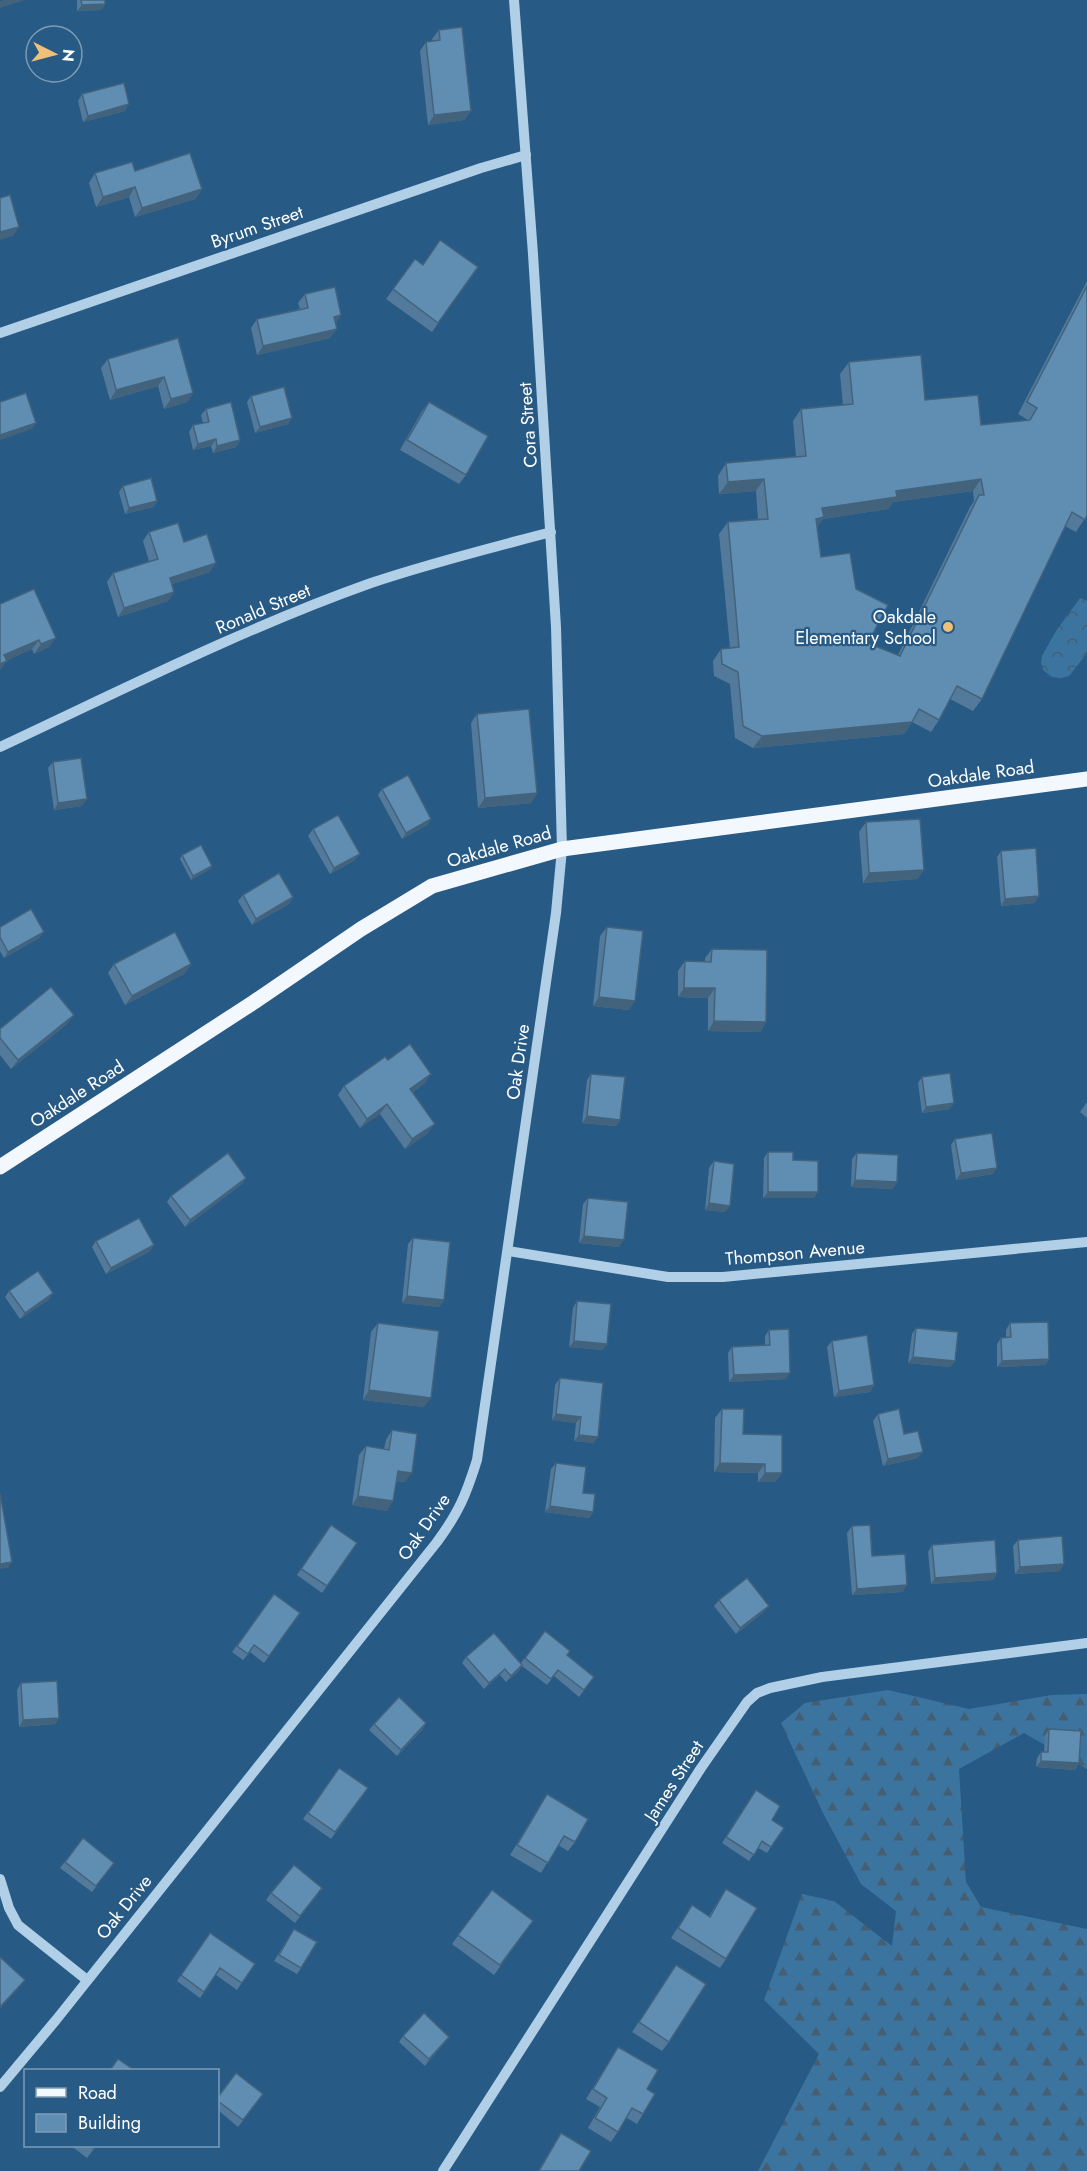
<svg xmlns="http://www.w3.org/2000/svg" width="1087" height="2171" font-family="Jost,sans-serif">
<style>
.forest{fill:url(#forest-firs)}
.park{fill:url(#park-crowns)}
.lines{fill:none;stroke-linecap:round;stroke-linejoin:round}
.minor{stroke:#b1cfe7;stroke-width:10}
.major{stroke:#f3f8fe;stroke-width:15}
.wall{fill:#537a9a;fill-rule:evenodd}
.shaded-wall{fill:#43637d}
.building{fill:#608eb3;stroke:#43637d;stroke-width:1.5;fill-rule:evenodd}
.poi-dot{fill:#efc077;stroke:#275a84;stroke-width:2}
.labels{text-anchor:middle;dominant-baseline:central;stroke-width:4.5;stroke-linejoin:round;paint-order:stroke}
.street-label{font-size:18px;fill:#fff;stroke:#275a84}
.poi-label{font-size:18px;fill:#fff;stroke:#275a84;text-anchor:end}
</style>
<defs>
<pattern id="forest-firs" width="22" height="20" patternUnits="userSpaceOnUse" patternTransform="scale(1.5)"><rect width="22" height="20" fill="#3c74a0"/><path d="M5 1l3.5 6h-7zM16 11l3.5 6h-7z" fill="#455e72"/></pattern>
<pattern id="park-crowns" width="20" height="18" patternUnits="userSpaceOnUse" patternTransform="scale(1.5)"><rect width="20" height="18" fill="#3c74a0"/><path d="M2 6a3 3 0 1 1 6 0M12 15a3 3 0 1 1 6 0" fill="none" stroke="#455e72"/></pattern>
</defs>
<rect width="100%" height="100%" fill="#275a84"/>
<polygon class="forest" points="888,1690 969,1709 1052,1695 1087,1694 1087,1769 1024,1733 959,1769 966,1882 981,1907 1087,1929 1087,2171 758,2171 819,2054 764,2000 802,1894 834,1901 892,1946 896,1911 861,1884 823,1813 781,1723 805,1703"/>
<polygon class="park" points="1080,598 1087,601 1087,653 1069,676 1061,678 1052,677 1044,671 1041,664 1042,656 1056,631"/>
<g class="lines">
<g class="minor">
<polyline points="0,333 481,168 526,155"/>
<path d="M0,747C122,690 244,628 371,583C430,563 491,548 551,532"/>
<polyline points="508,1251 668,1277 723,1277 1087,1242"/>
<polyline points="0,1879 9,1908 18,1925 87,1980"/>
<path d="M0,2087L56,2020L437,1542C459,1512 466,1495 477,1460L556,913L562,849L556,627L533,254L514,0"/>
<polyline points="443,2171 701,1768 747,1702 757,1693 770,1688 822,1677 1087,1643"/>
</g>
<polyline class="major" points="0,1167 254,1002 361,929 432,886 562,849 1087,779"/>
</g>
<g class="wall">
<polygon points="77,0 105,0 105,4 101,10 77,11"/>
<polygon points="439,30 471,111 464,120 428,125 420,51 426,42 433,41 432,39"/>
<polygon points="82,94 125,111 83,122 78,101"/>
<polygon points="135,171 202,189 195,199 135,217 129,197 96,207 89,183 95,173"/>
<polygon points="415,259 423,265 478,267 432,332 386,299"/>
<path d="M1087,281V515L1076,532L1065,526L982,699L973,711L950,699L939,720L931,732L912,722L904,734L753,748L735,738L730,684L714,676L713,661L721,649L730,648L719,534L728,522L758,520L756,491L719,494L718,476L726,463L796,457L793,421L801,409L843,405L840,374L849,362L925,400L981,425L1028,421V420L1018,414ZM973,491L974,501L970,507L898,655L868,643L856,589L821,557L817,527L823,519L888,509L893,502Z"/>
<polygon points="305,294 341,315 335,324 330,338 257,355 251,328 257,319 300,309 298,303"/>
<polygon points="178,338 193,393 187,402 164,409 158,386 110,400 101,368 108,359"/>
<polygon points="251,396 292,418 288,424 255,433 247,402"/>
<polygon points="429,402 466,475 459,484 400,450 422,411"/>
<polygon points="206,409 240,440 236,447 213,453 211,446 193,450 189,432 193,425 203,423 201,415"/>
<polygon points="123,486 157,501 153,507 125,514 119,492"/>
<polygon points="149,532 184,542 210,572 172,584 174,592 168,601 118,617 107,582 113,573 149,561 143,541"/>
<polygon points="0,604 49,647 34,654 32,649 7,660 0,670"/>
<polygon points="477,714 537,793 531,803 478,808 471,723"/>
<polygon points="53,762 82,806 54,810 48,768"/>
<polygon points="382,789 431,819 427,825 402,839 378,795"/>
<polygon points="866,822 924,870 917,879 863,883 859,832"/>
<polygon points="313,829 355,860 330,874 308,836"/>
<polygon points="1001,851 1035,903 1001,906 997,857"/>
<polygon points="182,855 212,866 210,869 191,880 180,859"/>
<polygon points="243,895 293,897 289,904 252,925 238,901"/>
<polygon points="0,927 44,932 39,938 4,958 0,951"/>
<polygon points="607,927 629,1010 593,1006 600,936"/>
<polygon points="712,949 766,1022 760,1032 708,1031 708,998 678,997 678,971 685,961 705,962 705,958"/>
<polygon points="114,964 191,964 184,974 125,1005 108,973"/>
<polygon points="67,1024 11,1069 0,1055 0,1029"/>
<polygon points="388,1060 425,1083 413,1092 428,1133 405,1149 380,1114 360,1128 338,1095 344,1086"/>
<polygon points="591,1074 620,1120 616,1126 582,1123 587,1080"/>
<polygon points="922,1077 950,1109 922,1113 918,1083"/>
<polygon points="1087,1102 1087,1118 1080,1112"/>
<polygon points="955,1139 993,1174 956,1180 951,1145"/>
<polygon points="768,1152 793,1160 818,1192 813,1198 763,1198 764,1158"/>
<polygon points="857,1153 893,1189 851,1187 852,1159"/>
<polygon points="714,1161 725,1212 705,1210 709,1168"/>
<polygon points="246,1178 242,1184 185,1227 167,1202 171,1196"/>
<polygon points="588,1198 619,1247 579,1243 583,1204"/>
<polygon points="413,1238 444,1300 439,1307 402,1303 408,1244"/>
<polygon points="96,1241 154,1245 149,1252 106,1274 92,1247"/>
<polygon points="9,1291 53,1293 48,1300 20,1319 5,1297"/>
<polygon points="577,1301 603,1350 569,1347 573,1308"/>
<polygon points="378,1323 424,1407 363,1400 371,1332"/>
<polygon points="1010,1323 1049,1359 1045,1365 997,1367 997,1344 1001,1338 1006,1337 1006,1330"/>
<polygon points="916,1328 955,1361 950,1367 908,1363 912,1334"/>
<polygon points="769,1330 786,1379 729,1382 728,1353 732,1347 765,1345 765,1336"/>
<polygon points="832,1341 874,1385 870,1392 834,1397 827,1347"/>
<polygon points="560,1378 598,1437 593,1443 574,1441 576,1423 552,1420 555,1385"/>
<polygon points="722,1409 743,1434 782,1473 775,1482 758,1482 758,1473 714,1472 715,1418"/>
<polygon points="878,1414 904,1434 918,1458 883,1466 873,1421"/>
<polygon points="392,1430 405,1482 396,1481 387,1511 352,1505 359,1455 366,1446 384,1449 386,1440"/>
<polygon points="556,1463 583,1493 593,1512 589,1518 545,1512 551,1469"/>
<polygon points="331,1525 357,1543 322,1593 297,1575"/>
<polygon points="852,1526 872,1556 903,1592 852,1595 847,1533"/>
<polygon points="1018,1540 1060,1571 1015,1574 1013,1546"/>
<polygon points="932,1545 997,1573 993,1580 931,1584 928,1552"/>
<polygon points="274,1594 300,1613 264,1663 250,1652 243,1660 232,1652"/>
<polygon points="719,1600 764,1612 736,1634 714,1606"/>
<polygon points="545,1631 567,1655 594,1677 579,1697 554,1676 547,1685 522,1666 518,1672 506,1682 500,1675 484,1689 462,1663 466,1657 521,1663"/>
<polygon points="21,1683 59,1718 55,1724 19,1727 17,1690"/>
<polygon points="426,1723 422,1730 397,1756 369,1730 374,1724"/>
<polygon points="1049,1729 1079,1763 1075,1770 1036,1767 1037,1758 1041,1752 1044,1752 1045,1736"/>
<polygon points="339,1768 368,1788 331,1839 303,1819"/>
<polygon points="756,1790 772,1820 784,1828 767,1853 758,1848 749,1861 722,1843"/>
<polygon points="547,1794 575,1842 568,1851 558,1845 541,1873 510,1855"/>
<polygon points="83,1838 114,1863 92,1892 60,1868"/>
<polygon points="726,1889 726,1959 720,1968 671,1938 692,1905 709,1916"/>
<polygon points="492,1890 533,1921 494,1975 452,1944"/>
<polygon points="271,1893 318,1894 295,1923 266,1900"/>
<polygon points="294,1929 301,1968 297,1974 274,1961"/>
<polygon points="210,1933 255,1964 237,1990 216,1975 200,1998 177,1981"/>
<polygon points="676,1965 669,2042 662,2051 632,2032"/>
<polygon points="403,2036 449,2037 425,2066 399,2042"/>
<polygon points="618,2047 647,2089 643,2114 637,2124 627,2118 611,2142 588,2128 600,2107 586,2099"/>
<polygon points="218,2097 259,2100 238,2127 218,2110"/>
<polygon points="561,2133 579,2171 538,2171 555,2143"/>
<polygon points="70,2145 97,2145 87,2158"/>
</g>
<g class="shaded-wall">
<polygon points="4,0 25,0 0,8 0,1"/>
<polygon points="105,4 101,10 77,11 82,5"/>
<polygon points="129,104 125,111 83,122 88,116"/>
<polygon points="471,111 464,120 428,125 434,115"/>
<polygon points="135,187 129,197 96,207 103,197"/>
<polygon points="202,189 195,199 135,217 142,208"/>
<polygon points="19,227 13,236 0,240 0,232"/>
<polygon points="341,315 335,325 334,317"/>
<polygon points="337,329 330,338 257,355 263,346"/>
<polygon points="164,377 158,386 110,400 116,390"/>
<polygon points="193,393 187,402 164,409 171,399"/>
<polygon points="292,418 288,424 255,433 260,427"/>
<polygon points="36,423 32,429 0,440 0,435"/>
<polygon points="216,439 211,446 193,450 198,444"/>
<polygon points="240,440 236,447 213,453 217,446"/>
<polygon points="764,479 756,491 719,494 728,482"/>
<polygon points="981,479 973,491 893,502 888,509 823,519 815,530 808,532 822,508 896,491"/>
<polygon points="157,501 153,507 125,514 129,508"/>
<polygon points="216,563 210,572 163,587 170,578"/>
<polygon points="174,592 168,601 118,617 124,608"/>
<polygon points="56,638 49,647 34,654 41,644"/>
<polygon points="39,640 32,649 0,664 4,655"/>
<polygon points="7,661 0,670 0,664"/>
<polygon points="912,722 904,734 753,748 762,736"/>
<polygon points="537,793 531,803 478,808 485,798"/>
<polygon points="87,799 82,806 54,810 58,803"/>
<polygon points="431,819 427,825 402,839 406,833"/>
<polygon points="360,854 355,860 330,874 334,868"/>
<polygon points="212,866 210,869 191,880 193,876"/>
<polygon points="924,870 917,879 863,883 869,873"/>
<polygon points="1039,896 1035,903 1001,906 1005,899"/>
<polygon points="293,897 289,904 252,925 256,919"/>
<polygon points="44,932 39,938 4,958 8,952"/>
<polygon points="191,964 184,974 125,1005 132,996"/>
<polygon points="684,988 715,988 708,998 678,997"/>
<polygon points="599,997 635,1001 629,1010 593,1006"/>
<polygon points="74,1015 67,1024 11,1069 18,1060"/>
<polygon points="714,1021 766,1022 760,1032 708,1031"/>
<polygon points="431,1074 425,1083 404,1098 410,1089"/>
<polygon points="954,1103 950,1109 922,1113 926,1107"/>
<polygon points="387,1104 380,1114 360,1128 367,1119"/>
<polygon points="587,1116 620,1120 616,1126 582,1123"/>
<polygon points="435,1124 428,1133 405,1149 412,1139"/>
<polygon points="997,1168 993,1174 956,1180 961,1173"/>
<polygon points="246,1178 242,1184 185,1227 190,1220"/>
<polygon points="855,1180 897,1182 893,1189 851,1187"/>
<polygon points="768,1192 818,1192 813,1198 763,1198"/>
<polygon points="709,1203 730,1206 725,1212 705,1210"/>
<polygon points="584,1236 624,1240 619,1247 579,1243"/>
<polygon points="154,1245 149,1252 106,1274 111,1268"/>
<polygon points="53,1293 48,1300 20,1319 25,1313"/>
<polygon points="407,1296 444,1300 439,1307 402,1303"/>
<polygon points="574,1341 607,1344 603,1350 569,1347"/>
<polygon points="913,1357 955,1361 950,1367 908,1363"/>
<polygon points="1049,1359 1045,1365 997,1367 1002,1361"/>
<polygon points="790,1373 786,1379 729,1382 734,1375"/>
<polygon points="874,1385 870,1392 834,1397 839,1391"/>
<polygon points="369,1390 431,1398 424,1407 363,1400"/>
<polygon points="556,1414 581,1417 576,1423 552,1420"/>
<polygon points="579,1435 598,1437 593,1443 574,1441"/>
<polygon points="923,1452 918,1458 883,1466 888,1459"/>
<polygon points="720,1463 765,1464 758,1473 714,1472"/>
<polygon points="398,1471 412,1473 405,1482 391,1480"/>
<polygon points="765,1473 782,1473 775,1482 758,1482"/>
<polygon points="358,1496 393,1501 387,1511 352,1505"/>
<polygon points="550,1506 593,1512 589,1518 545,1512"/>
<polygon points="12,1562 8,1568 0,1569 0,1564"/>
<polygon points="1064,1564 1060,1571 1015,1574 1020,1567"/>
<polygon points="997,1573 993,1580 931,1584 935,1578"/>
<polygon points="907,1585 903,1592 852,1595 857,1589"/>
<polygon points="769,1606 764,1612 736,1634 740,1628"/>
<polygon points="522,1665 518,1672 506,1682 511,1676"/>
<polygon points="505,1669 500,1675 484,1689 489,1683"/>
<polygon points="59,1718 55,1724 19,1727 23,1720"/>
<polygon points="426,1723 422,1730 397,1756 401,1750"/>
<polygon points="1041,1761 1079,1763 1075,1770 1036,1767"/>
<polygon points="25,1980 18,1989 0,2009 0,2007"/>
<polygon points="449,2037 445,2043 425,2066 429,2059"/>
</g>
<g class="building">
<polygon points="81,0 105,0 105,4 82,5"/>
<polygon points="462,27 471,111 434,115 426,42 440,40 439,30"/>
<polygon points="124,83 129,104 88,116 82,94"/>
<polygon points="190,153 202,189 142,208 135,187 103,197 95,173 132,162 135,171"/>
<polygon points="10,195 19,227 0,232 0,198"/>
<polygon points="440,240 478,267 438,323 393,289 415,259 423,265"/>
<path d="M1087,286V515L1085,520L1072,512L982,699L957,686L939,720L919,709L912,722L762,736L743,726L738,672L722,664L721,649L739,647L728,522L768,519L764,479L728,482L726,463L806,456L801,409L853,404L849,362L921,355L925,400L978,395L981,425L1030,420L1037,408L1027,402ZM981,479L984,495H979L900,656L868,643L888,605L856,589L850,553L821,557L816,519L824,517L822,508L897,497L896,491Z"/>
<polygon points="335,287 341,315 334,317 337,329 263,346 257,319 308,308 305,294"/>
<polygon points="178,338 193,393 171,399 164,377 116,390 108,359"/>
<polygon points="284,387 292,418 260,427 251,396"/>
<polygon points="26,393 36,423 0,435 0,402"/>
<polygon points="231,402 240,440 217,446 216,439 198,444 193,425 209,422 206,409"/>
<polygon points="429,402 488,436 466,475 407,440"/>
<polygon points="151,478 157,501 129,508 123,486"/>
<polygon points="178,523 184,542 207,534 216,563 170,578 174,592 124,608 113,573 158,559 149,532"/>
<polygon points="34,589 56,638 41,644 39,640 4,655 7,661 0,664 0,604"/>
<polygon points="529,709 537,793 485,798 477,714"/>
<polygon points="81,758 87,799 58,803 53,762"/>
<polygon points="408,775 431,819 406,833 382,789"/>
<polygon points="338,815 360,854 334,868 313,829"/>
<polygon points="920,819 924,870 869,873 866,822"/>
<polygon points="201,845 212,866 193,876 182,855"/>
<polygon points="1036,848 1039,896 1005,899 1001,851"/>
<polygon points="279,873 293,897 256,919 243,895"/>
<polygon points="31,909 44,932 8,952 0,937 0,927"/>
<polygon points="607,927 643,931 635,1001 599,997"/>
<polygon points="175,932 191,964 132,996 114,964"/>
<polygon points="712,949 767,950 766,1022 714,1021 715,988 684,988 685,961 711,962"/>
<polygon points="51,987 74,1015 18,1060 0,1038 0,1029"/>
<polygon points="410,1044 431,1074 410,1089 435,1124 412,1139 387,1104 367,1119 344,1086 385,1057 388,1060"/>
<polygon points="950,1073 954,1103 926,1107 922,1077"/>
<polygon points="591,1074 625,1077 620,1120 587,1116"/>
<polygon points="992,1133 997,1168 961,1173 955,1139"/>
<polygon points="768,1152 793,1152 793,1160 818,1161 818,1192 768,1192"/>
<polygon points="228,1153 246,1178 190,1220 171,1196"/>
<polygon points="857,1153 898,1155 897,1182 855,1180"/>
<polygon points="714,1161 734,1164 730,1206 709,1203"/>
<polygon points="588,1198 628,1202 624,1240 584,1236"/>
<polygon points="139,1218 154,1245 111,1268 96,1241"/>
<polygon points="413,1238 450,1242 444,1300 407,1296"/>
<polygon points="38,1271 53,1293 25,1313 9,1291"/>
<polygon points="577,1301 611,1304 607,1344 574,1341"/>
<polygon points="1048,1322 1049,1359 1002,1361 1001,1338 1011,1337 1010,1323"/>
<polygon points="378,1323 439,1331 431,1398 369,1390"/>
<polygon points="916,1328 958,1332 955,1361 913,1357"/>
<polygon points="789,1329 790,1373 734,1375 732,1347 770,1345 769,1330"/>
<polygon points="867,1335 874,1385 839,1391 832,1341"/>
<polygon points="560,1378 603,1383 598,1437 579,1435 581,1417 556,1414"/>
<polygon points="722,1409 744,1409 743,1434 782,1435 782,1473 765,1473 765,1464 720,1463"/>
<polygon points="899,1409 904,1434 918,1431 923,1452 888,1459 878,1414"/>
<polygon points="392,1430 417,1434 412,1473 398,1471 393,1501 358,1496 366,1446 389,1450"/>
<polygon points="556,1463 586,1467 583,1493 595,1494 593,1512 550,1506"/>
<polygon points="0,1493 12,1562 0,1564"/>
<polygon points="331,1525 357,1543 327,1586 301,1569"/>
<polygon points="870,1525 872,1556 905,1554 907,1585 857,1589 852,1526"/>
<polygon points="1062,1536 1064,1564 1020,1567 1018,1540"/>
<polygon points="995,1540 997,1573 935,1578 932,1545"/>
<polygon points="747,1578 769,1606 740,1628 719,1600"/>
<polygon points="274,1594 300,1613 269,1656 254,1645 248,1654 237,1646"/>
<polygon points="545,1631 570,1651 567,1655 594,1677 584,1690 558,1670 551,1679 525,1658"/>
<polygon points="494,1633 522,1665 511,1676 505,1669 489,1683 466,1657"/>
<polygon points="57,1681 59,1718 23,1720 21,1683"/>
<polygon points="399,1697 426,1723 401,1750 374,1724"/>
<polygon points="1049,1729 1081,1731 1079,1763 1041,1761 1041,1752 1048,1752"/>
<polygon points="339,1768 368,1788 335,1832 308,1813"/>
<polygon points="756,1790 780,1806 772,1820 784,1828 771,1847 762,1841 754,1855 726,1837"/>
<polygon points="547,1794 588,1819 575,1842 564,1836 548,1863 517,1845"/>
<polygon points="83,1838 114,1863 96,1886 65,1862"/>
<polygon points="294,1865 322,1888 300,1916 271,1893"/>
<polygon points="726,1889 757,1908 726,1959 678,1928 692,1905 710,1917"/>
<polygon points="492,1890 533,1921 500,1965 458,1935"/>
<polygon points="294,1929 317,1942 301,1968 279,1955"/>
<polygon points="210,1933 255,1964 242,1983 220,1968 204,1992 181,1975"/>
<polygon points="0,1957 25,1980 0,2007"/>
<polygon points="676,1965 706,1984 669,2042 639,2022"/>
<polygon points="424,2013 449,2037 429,2059 403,2036"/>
<polygon points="618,2047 658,2070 647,2089 655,2094 643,2114 632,2108 618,2132 595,2118 607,2098 593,2089"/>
<polygon points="118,2059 134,2070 110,2070"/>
<polygon points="236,2073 263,2094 243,2120 218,2101 218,2097"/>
<polygon points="561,2133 591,2151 579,2171 539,2171"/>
<polygon points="89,2145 96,2145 94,2149"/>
</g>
<circle class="poi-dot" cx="948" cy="627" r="6"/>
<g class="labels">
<g class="street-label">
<text transform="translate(257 227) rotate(-19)">Byrum Street</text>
<text transform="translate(528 425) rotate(-94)">Cora Street</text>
<text transform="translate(263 609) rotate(-23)">Ronald Street</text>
<text transform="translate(981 774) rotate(-8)">Oakdale Road</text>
<text transform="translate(499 847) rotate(-16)">Oakdale Road</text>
<text transform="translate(518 1062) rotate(-82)">Oak Drive</text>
<text transform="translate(77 1094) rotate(-33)">Oakdale Road</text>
<text transform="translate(795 1253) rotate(-5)">Thompson Avenue</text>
<text transform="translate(424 1527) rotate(-55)">Oak Drive</text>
<text transform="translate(674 1781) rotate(-57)">James Street</text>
<text transform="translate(124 1907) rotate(-51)">Oak Drive</text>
</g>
<g class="poi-label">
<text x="936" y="617">Oakdale<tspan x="936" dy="21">Elementary School</tspan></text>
</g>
</g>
<rect x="24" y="2069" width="195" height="78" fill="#275a84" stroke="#7d9cb5" stroke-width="1.5"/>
<rect x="36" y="2088" width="30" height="9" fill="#f3f8fe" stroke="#7d9cb5" stroke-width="1.5"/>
<text x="78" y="2099" font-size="18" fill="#ffffff">Road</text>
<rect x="36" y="2114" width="30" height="18" fill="#608eb3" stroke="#7d9cb5" stroke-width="1.5"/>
<text x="78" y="2129" font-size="18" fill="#ffffff">Building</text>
<g transform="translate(54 54) rotate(96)"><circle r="28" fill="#275a84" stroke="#7d9cb5" stroke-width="1.5"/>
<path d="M0-4.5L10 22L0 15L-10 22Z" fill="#efc077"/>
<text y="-9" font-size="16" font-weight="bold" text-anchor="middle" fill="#ffffff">N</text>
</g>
</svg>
